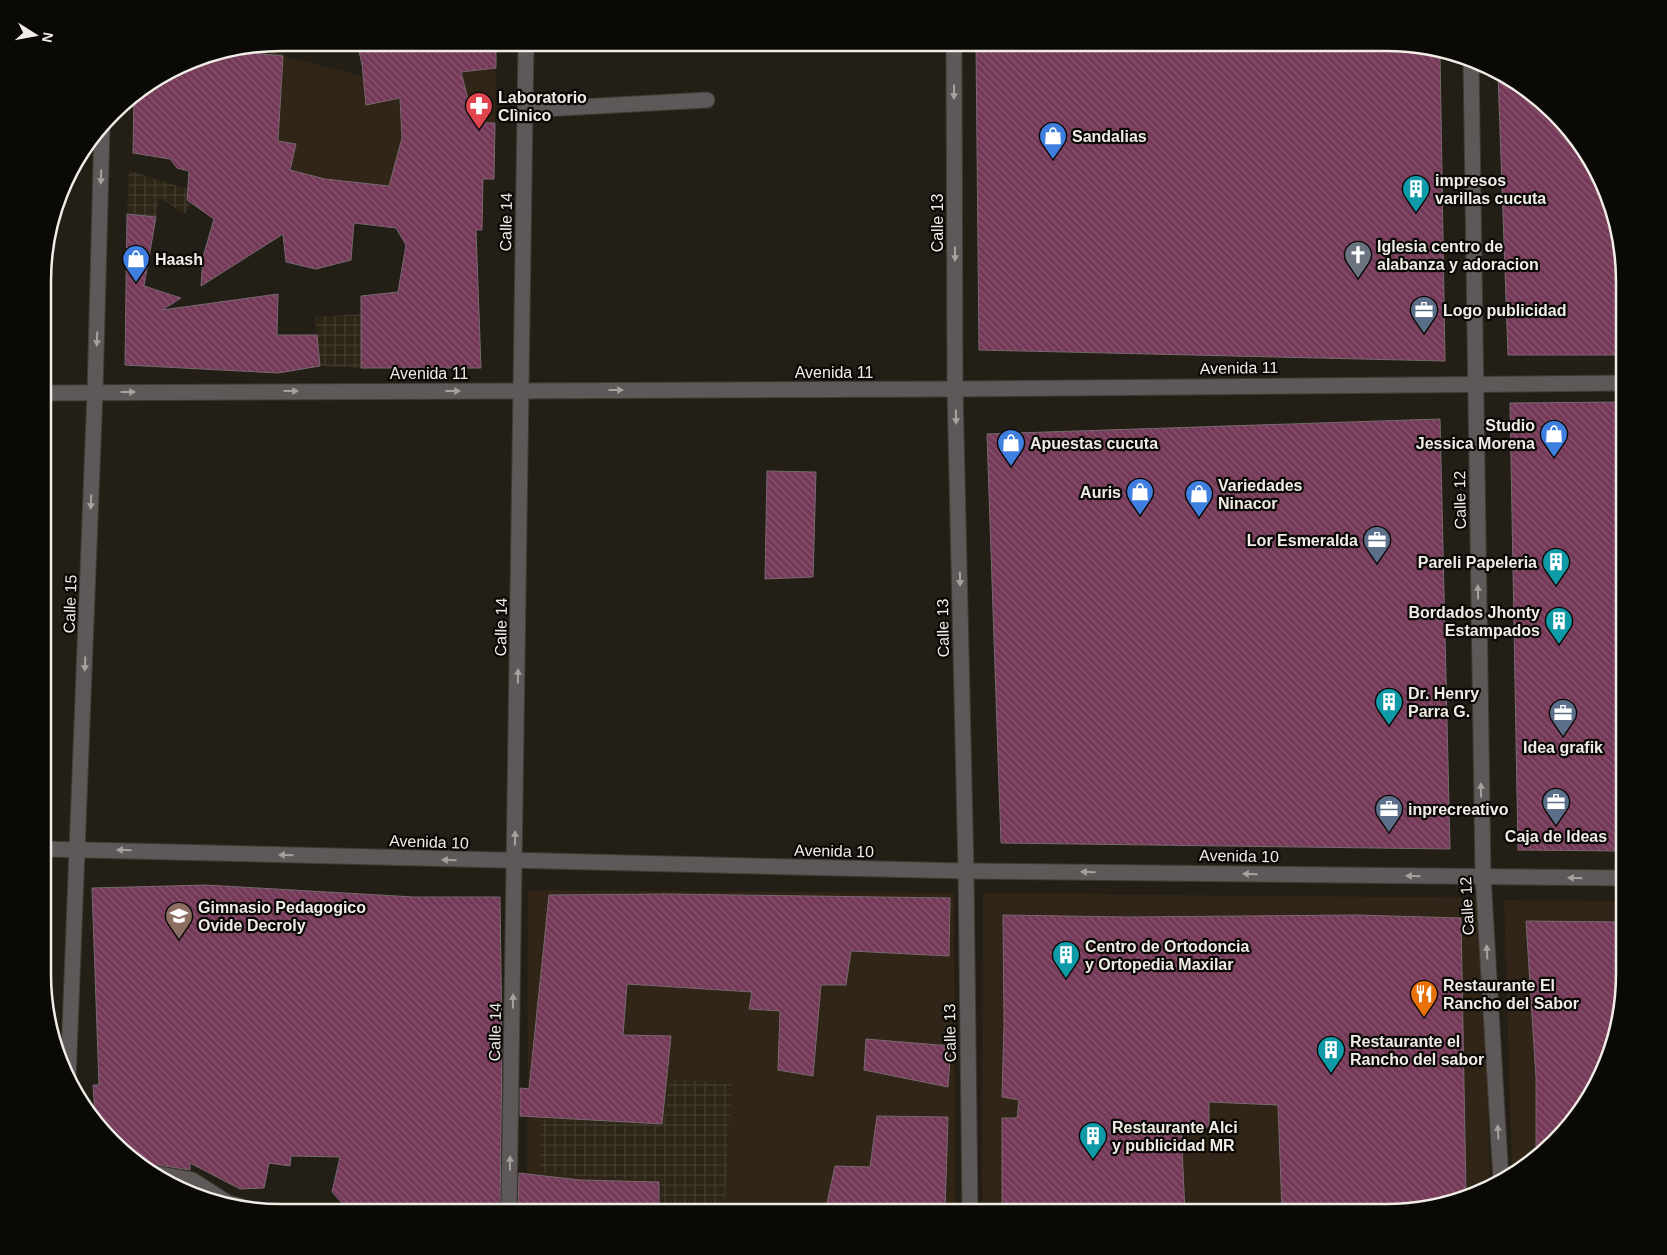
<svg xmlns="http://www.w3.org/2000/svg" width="1667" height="1255" font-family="Arial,sans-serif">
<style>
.commercial{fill:#302516}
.industrial{fill:url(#industrial-grid)}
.building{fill:url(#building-back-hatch);stroke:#76696f}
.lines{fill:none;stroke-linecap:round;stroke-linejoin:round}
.minor-casing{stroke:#403c33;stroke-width:17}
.minor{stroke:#5e5858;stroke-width:15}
.oneway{fill:#a7a2a0}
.labels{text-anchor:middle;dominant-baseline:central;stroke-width:4.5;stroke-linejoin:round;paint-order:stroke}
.poi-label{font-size:16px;font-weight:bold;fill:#f0ede7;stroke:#0b0906;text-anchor:start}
.street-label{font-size:16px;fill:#f0ede7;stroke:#0b0906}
.rim{fill:none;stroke:#f0ede7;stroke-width:2.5}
</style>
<defs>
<pattern id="industrial-grid" width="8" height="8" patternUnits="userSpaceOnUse" patternTransform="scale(1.25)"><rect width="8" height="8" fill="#2d2617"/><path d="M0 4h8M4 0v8" fill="none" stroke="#423b2e"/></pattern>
<pattern id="building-back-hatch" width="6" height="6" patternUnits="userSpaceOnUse" patternTransform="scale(1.25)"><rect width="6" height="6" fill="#753958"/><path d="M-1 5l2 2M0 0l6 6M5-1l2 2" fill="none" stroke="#895670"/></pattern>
</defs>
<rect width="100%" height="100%" fill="#231f16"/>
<g class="commercial">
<polygon points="283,56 363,76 366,105 400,98 402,187 325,179 290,170 278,141"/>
<polygon points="496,68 495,123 464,121 467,93 461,72"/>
<polygon points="528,890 954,893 955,1212 527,1212"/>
<polygon points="983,893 1483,898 1490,1188 1385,1212 982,1212"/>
<polygon points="1504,900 1624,901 1624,989 1606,1065 1565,1131 1512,1172"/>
</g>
<g class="industrial">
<polygon points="282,43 283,56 231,51"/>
<polygon points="129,170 149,177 197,192 185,214 159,198 156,217 127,214"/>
<polygon points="361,314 361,368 320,366 315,317"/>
<polygon points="670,1079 732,1084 724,1212 660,1212 660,1182 540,1173 542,1119 663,1125"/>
</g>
<g class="building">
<polygon points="357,43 496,43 496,68 461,72 474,122 495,123 494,179 483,179 482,230 476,230 481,368 361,368 361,296 398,292 406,245 396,228 354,223 351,260 316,269 286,262 283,234 201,286 203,257 214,219 187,200 189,171 177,168 170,159 133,153 134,96 205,55 231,51 283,56 278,141 296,144 290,170 325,179 389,186 402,138 400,98 366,105 362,64"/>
<polygon points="976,43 1401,43 1440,52 1445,361 979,350"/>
<polygon points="1498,74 1543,102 1600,176 1624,281 1624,355 1508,355"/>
<polygon points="127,214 156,217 144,286 181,298 162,310 278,294 277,335 317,335 320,366 278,373 125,365"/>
<polygon points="1624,402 1624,851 1518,850 1510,403"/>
<polygon points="1440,419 1450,849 1001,843 987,434"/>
<polygon points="767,471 816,472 813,577 765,579"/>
<polygon points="206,885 414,897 500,897 502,1049 500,1212 350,1212 332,1192 340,1157 291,1156 290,1166 269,1163 264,1188 240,1189 190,1163 190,1170 158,1165 149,1169 124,1153 95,1115 93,1085 99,1085 92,888"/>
<polygon points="666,894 950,898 949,956 851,951 846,985 821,985 813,1076 778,1070 780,1011 749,1009 752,992 627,984 623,1035 671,1036 662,1124 520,1116 520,1088 529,1089 549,895"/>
<polygon points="1003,915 1128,917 1356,915 1461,918 1466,1194 1385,1212 1282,1212 1278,1105 1209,1102 1209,1127 1181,1127 1185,1212 1002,1212 1002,1118 1017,1118 1019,1100 1002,1097 1004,1024"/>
<polygon points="1526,921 1624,922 1624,989 1606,1065 1565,1131 1536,1154 1536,1078"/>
<polygon points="866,1039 951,1046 948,1087 864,1070"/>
<polygon points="877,1116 948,1117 945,1212 825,1212 835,1166 870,1167"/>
<polygon points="519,1173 580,1180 659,1182 659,1212 518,1212"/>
</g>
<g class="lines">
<defs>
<g id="minor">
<polyline points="954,43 955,389 966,871 970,1212"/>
<polyline points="1471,59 1483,876 1501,1180"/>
<polyline points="525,110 707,100"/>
<polyline points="44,393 955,389 1624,383"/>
<polyline points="43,849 966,871 1624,878"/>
<polyline points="68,1080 95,392 102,128"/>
<polyline points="157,1174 192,1180 228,1203 240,1206"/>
<polyline points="326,1212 327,1212"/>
<polyline points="509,1212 526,43"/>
</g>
</defs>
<use href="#minor" class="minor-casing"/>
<use href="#minor" class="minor"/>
</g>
<defs><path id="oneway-solid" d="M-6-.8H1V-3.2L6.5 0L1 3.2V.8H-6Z" transform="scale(1.25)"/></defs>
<g class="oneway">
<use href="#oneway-solid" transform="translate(954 92) rotate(90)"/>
<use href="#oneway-solid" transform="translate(101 177) rotate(92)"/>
<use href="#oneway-solid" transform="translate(955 254) rotate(90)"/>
<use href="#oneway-solid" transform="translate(97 339) rotate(92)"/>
<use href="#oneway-solid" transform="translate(616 390)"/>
<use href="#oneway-solid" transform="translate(291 391)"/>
<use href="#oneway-solid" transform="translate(453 391)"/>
<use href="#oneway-solid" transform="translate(128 392)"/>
<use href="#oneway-solid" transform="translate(956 417) rotate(89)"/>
<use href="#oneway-solid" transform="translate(91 502) rotate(92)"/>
<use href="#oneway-solid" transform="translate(960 579) rotate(89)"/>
<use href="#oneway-solid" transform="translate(1478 592) rotate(-91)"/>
<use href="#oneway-solid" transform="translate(85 664) rotate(92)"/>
<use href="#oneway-solid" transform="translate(518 676) rotate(-89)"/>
<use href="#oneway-solid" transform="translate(1481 790) rotate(-91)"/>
<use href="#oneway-solid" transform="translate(515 838) rotate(-89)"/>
<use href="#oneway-solid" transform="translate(124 850) rotate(-178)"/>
<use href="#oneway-solid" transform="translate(286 855) rotate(-178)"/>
<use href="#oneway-solid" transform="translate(449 860) rotate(-178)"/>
<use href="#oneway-solid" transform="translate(1088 872) rotate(-179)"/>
<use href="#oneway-solid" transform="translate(1250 874) rotate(-179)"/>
<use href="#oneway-solid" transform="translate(1413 876) rotate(-179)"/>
<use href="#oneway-solid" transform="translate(1575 878) rotate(-179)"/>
<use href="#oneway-solid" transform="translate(1487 952) rotate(-93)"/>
<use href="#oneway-solid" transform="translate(513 1001) rotate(-89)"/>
<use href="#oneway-solid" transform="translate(1498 1132) rotate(-93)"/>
<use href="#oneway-solid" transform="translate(510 1163) rotate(-89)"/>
</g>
<defs>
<symbol id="pharmacy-pin" viewBox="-11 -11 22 30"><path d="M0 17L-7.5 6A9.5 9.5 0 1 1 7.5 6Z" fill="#e0444e" stroke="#0b0906"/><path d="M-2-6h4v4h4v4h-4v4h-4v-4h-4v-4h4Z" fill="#fff"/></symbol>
<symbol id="shop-pin" viewBox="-11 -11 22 30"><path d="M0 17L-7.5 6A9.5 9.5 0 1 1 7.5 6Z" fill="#3f7fe0" stroke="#0b0906"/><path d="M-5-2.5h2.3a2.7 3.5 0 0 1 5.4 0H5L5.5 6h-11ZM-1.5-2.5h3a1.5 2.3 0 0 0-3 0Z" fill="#fff"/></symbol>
<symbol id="building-pin" viewBox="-11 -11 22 30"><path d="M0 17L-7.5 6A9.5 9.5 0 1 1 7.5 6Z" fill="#0f9aa8" stroke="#0b0906"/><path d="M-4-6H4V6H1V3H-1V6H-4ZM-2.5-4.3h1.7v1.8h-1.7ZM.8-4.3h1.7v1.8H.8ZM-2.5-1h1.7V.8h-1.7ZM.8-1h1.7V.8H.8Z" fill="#fff"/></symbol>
<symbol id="church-pin" viewBox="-11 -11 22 30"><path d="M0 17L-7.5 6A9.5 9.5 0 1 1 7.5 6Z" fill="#6b7280" stroke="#0b0906"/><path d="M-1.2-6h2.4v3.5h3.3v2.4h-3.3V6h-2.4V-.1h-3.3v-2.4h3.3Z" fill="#fff"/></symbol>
<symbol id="office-pin" viewBox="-11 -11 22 30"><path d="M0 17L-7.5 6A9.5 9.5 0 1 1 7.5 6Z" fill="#5c6f8a" stroke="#0b0906"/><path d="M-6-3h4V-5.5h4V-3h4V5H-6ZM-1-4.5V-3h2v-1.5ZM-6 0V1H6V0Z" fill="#fff"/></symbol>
<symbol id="school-pin" viewBox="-11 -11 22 30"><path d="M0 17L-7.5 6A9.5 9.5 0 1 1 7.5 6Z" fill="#8d6e63" stroke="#0b0906"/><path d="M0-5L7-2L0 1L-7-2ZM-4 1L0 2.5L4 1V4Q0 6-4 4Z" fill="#fff"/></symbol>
<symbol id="restaurant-pin" viewBox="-11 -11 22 30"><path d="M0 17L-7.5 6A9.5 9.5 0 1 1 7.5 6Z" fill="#e8710a" stroke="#0b0906"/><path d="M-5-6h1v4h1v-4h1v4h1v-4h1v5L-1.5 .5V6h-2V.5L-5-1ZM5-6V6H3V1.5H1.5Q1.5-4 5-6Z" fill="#fff"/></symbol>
</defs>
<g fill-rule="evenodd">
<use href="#pharmacy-pin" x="463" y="90" width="32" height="43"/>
<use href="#shop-pin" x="1037" y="120" width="32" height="43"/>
<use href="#building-pin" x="1400" y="173" width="32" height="43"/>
<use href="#church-pin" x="1342" y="239" width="32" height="43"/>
<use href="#shop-pin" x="120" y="243" width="32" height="43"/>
<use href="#office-pin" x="1408" y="294" width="32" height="43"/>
<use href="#shop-pin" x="1538" y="418" width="32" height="43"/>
<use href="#shop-pin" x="995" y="427" width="32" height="43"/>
<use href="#shop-pin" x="1124" y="476" width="32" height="43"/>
<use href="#shop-pin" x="1183" y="478" width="32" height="43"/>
<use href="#office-pin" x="1361" y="524" width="32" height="43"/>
<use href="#building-pin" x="1540" y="546" width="32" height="43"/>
<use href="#building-pin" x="1543" y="605" width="32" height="43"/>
<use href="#building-pin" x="1373" y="686" width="32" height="43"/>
<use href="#office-pin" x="1547" y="697" width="32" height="43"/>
<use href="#office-pin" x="1540" y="786" width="32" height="43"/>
<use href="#office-pin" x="1373" y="793" width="32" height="43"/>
<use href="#school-pin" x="163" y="900" width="32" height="43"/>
<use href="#building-pin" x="1050" y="939" width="32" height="43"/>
<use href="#restaurant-pin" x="1408" y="978" width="32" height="43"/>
<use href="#building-pin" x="1315" y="1034" width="32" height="43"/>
<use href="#building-pin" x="1077" y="1120" width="32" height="43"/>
</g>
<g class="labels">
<g class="poi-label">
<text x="498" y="97">Laboratorio<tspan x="498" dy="18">Clìnico</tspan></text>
<text x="1072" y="136">Sandalias</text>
<text x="1435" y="180">impresos<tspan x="1435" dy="18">varillas cucuta</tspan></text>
<text x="1377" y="246">Iglesia centro de<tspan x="1377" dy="18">alabanza y adoracion</tspan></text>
<text x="155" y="259">Haash</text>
<text x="1443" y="310">Logo publicidad</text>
<text x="1535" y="425" text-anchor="end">Studio<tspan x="1535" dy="18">Jessica Morena</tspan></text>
<text x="1030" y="443">Apuestas cucuta</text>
<text x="1218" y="485">Variedades<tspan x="1218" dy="18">Ninacor</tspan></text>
<text x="1121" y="492" text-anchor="end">Auris</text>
<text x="1358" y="540" text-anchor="end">Lor Esmeralda</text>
<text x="1537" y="562" text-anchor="end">Pareli Papeleria</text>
<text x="1540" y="612" text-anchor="end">Bordados Jhonty<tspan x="1540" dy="18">Estampados</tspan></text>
<text x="1408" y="693">Dr. Henry<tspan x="1408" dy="18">Parra G.</tspan></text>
<text x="1563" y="747" text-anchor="middle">Idea grafik</text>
<text x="1408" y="809">inprecreativo</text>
<text x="1556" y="836" text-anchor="middle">Caja de Ideas</text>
<text x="198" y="907">Gimnasio Pedagogico<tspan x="198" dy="18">Ovide Decroly</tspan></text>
<text x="1085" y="946">Centro de Ortodoncia<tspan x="1085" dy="18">y Ortopedia Maxilar</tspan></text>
<text x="1443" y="985">Restaurante El<tspan x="1443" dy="18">Rancho del Sabor</tspan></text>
<text x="1350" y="1041">Restaurante el<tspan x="1350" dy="18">Rancho del sabor</tspan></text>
<text x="1112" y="1127">Restaurante Alci<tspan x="1112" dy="18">y publicidad MR</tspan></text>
</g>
<g class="street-label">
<text transform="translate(506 222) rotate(-89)">Calle 14</text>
<text transform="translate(937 223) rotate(-90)">Calle 13</text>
<text transform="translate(1239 368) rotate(-1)">Avenida 11</text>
<text x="834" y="372">Avenida 11</text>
<text x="429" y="373">Avenida 11</text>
<text transform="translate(1460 500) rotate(-91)">Calle 12</text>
<text transform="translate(70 604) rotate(-88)">Calle 15</text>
<text transform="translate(501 627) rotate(-89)">Calle 14</text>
<text transform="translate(943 628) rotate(-91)">Calle 13</text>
<text transform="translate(429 842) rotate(2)">Avenida 10</text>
<text transform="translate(834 851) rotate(1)">Avenida 10</text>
<text transform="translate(1239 856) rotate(1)">Avenida 10</text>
<text transform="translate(1467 906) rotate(-93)">Calle 12</text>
<text transform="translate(495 1032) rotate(-89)">Calle 14</text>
<text transform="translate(950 1033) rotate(-91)">Calle 13</text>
</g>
</g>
<path d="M0 0H1667V1255H0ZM281 51H1386A230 230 0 0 1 1616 281V974A230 230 0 0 1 1386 1204H281A230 230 0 0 1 51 974V281A230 230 0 0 1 281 51Z" fill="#0b0906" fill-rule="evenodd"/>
<path class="rim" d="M281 51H1386A230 230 0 0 1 1616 281V974A230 230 0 0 1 1386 1204H281A230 230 0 0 1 51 974V281A230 230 0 0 1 281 51Z"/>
<g transform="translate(35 35) rotate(101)" stroke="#0b0906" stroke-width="4" paint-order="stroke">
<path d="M0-4L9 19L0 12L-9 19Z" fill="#f0ede7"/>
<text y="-8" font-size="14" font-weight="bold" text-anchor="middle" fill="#f0ede7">N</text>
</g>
</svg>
